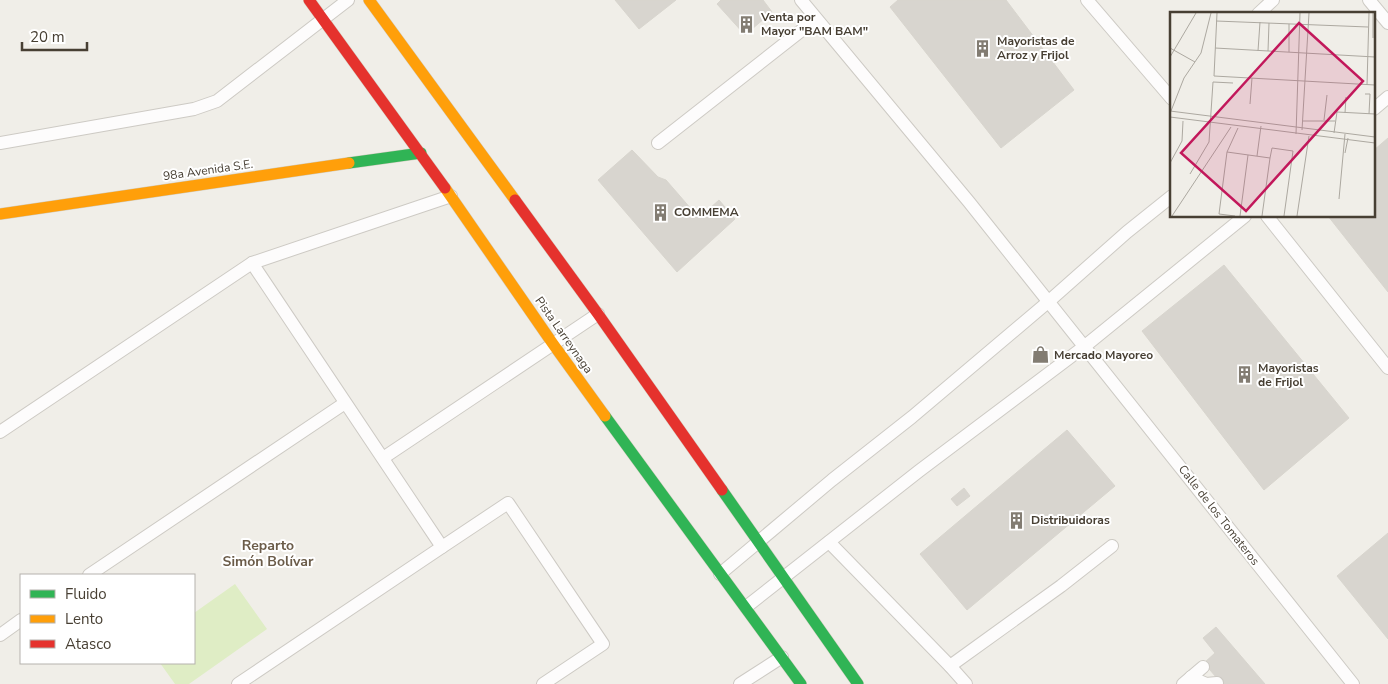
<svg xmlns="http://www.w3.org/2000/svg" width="1388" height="684" font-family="'Nunito Sans',sans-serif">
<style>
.green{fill:#dfedc5}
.building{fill:#d8d5cf;stroke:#d8d5ce}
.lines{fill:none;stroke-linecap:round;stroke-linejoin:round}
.lane-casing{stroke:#cdcac4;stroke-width:14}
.fast-casing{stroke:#d2ccbf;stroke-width:12}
.slow-casing{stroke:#d2ccbf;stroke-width:12}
.jam-casing{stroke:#d2ccbf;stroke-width:12}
.lane{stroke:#fdfcfc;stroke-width:12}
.fast{stroke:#30b455;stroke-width:11}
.slow{stroke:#ff9f0a;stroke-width:11}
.jam{stroke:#e5322d;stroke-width:11}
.labels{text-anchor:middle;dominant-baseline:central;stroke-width:4;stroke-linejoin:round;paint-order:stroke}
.poi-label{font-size:12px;font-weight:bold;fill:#473f33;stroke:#fff;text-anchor:start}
.street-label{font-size:12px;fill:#473f33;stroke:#fff}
.neighbourhood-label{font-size:14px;font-weight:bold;fill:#6b5c49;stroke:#fff}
.inset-road{fill:none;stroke:#aca8a0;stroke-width:1}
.view{fill:#c2185b;fill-opacity:0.15;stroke:#c2185b;stroke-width:2.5}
.inset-edge{fill:none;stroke:#473f33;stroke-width:2.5}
</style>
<rect width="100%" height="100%" fill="#f0eee8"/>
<polygon class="green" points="235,584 267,629 189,684 175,684 160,663 194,663 194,613"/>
<g class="building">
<polygon points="615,0 676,0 639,29"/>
<polygon points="721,0 763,0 772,12 745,35 717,4"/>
<polygon points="898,0 1006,0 1074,90 1001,148 890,7"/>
<polygon points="1388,138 1388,292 1328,216 1374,216 1374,150"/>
<polygon points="632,150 658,177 666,180 699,218 719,200 735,219 677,272 598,180"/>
<polygon points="1224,265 1349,418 1264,490 1142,331"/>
<polygon points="1067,430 1115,486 967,610 920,554"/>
<polygon points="964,488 970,496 957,506 951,499"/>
<polygon points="1388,533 1388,639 1337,576"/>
<polygon points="1216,627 1265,684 1222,684 1204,663 1215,653 1203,638"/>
</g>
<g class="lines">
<defs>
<g id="lane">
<polyline points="801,0 969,202 1353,684"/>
<polyline points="1087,0 1172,99"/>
<polyline points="1369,0 1388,23"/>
<polyline points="1258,14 1273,0"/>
<polyline points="1374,109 1388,97"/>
<polyline points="0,143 194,109 217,101 348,0"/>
<polyline points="658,143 816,19"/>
<polyline points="1267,216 1388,368"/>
<polyline points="252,263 442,547 508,503 603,644 543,684"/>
<polyline points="0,432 252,263 451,196"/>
<polyline points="383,458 598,314"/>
<polyline points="829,542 950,666 966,684"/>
<polyline points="720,574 832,480 912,417 1048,302 1127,232 1172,196"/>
<polyline points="89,575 345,403"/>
<polyline points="746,607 919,471 1085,346 1245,216"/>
<polyline points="0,635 21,620"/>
<polyline points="950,666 1061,586 1112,546"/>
<polyline points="1191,677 1206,684 1217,683"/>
<polyline points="238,684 442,547"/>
<polyline points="740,684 782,657"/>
<polyline points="1183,684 1203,667"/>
</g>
<g id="fast">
<polyline points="349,163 421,153"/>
<polyline points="605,416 801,684"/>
<polyline points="722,490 858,684"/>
</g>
<g id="slow">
<polyline points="369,0 515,200"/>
<polyline points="445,188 553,344 605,416"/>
<polyline points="0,214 349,163"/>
</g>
<g id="jam">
<polyline points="309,0 445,188"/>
<polyline points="515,200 598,314 722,490"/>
</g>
</defs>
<use href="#lane" class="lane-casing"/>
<use href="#fast" class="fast-casing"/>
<use href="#slow" class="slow-casing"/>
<use href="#jam" class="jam-casing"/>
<use href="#lane" class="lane"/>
<use href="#fast" class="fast"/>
<use href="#slow" class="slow"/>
<use href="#jam" class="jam"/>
</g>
<defs>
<symbol id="building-bare" viewBox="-9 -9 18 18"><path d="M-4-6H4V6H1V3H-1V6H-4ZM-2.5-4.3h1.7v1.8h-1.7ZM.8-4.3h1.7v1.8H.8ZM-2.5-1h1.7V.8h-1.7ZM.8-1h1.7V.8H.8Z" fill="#827c72" stroke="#fff" stroke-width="2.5" paint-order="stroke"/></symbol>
<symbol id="shop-bare" viewBox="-9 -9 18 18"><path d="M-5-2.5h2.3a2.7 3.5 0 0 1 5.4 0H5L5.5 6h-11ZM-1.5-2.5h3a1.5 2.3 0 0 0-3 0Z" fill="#827c72" stroke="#fff" stroke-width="2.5" paint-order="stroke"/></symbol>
</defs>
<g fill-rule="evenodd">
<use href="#building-bare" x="734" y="12" width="25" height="25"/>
<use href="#building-bare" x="970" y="36" width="25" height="25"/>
<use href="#building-bare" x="648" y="200" width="25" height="25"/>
<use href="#shop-bare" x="1028" y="342" width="25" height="25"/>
<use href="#building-bare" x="1232" y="362" width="25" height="25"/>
<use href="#building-bare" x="1004" y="508" width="25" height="25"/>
</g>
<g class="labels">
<g class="poi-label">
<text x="761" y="17">Venta por<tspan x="761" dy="14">Mayor "BAM BAM"</tspan></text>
<text x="997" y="41">Mayoristas de<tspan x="997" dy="14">Arroz y Frijol</tspan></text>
<text x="674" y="212">COMMEMA</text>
<text x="1054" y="355">Mercado Mayoreo</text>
<text x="1258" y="368">Mayoristas<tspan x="1258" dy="14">de Frijol</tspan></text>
<text x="1031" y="520">Distribuidoras</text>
</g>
<g class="street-label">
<text transform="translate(208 170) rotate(-8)">98a Avenida S.E.</text>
<text transform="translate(564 335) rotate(55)">Pista Larreynaga</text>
<text transform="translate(1219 515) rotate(52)">Calle de los Tomateros</text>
</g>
<g class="neighbourhood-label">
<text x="268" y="545">Reparto<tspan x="268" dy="16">Simón Bolívar</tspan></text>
</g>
</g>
<g transform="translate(1170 12)">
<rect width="205" height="205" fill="#f0eee8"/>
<path class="inset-road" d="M47,1L44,64L205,73M46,9L198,15M119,12V40M203,26V1M0,36L25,50M45,36L205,45M88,39L90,10M98,39L99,11M0,45L26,1M197,73L199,1M195,82H200L199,102M80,92L82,66M0,99L205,125M1,99L14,66L31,41L41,1M175,101L176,85M0,105L205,131M154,108L157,83M132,109H165M132,118L139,1M164,121L167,100L205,102M126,122L130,1M57,140L100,146L102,136L123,139L114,204M175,141L178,126M87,144L91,114M0,151L12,129L13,109M20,162L39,130L43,70L63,71M169,187L175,122M2,204L61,115M65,204L49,202L57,140L68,116M70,204L78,143M92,204L100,146M127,204L139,124"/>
<path class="view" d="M129,11L193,69L76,199L11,141Z"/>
<rect width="205" height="205" class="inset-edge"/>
</g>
<rect x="20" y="574" width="175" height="90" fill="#ffffff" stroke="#b5b2ad"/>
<rect x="30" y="590" width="25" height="8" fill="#30b455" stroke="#b5b2ad"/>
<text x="65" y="599" font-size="15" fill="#473f33">Fluido</text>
<rect x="30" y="615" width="25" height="8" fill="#ff9f0a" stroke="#b5b2ad"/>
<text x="65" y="624" font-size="15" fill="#473f33">Lento</text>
<rect x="30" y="640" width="25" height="8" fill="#e5322d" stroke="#b5b2ad"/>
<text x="65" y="649" font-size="15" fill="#473f33">Atasco</text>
<path d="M22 42v8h65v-8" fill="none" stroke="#473f33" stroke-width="2.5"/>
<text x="30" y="42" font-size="15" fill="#473f33" stroke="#ffffff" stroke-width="4" paint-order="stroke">20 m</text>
</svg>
